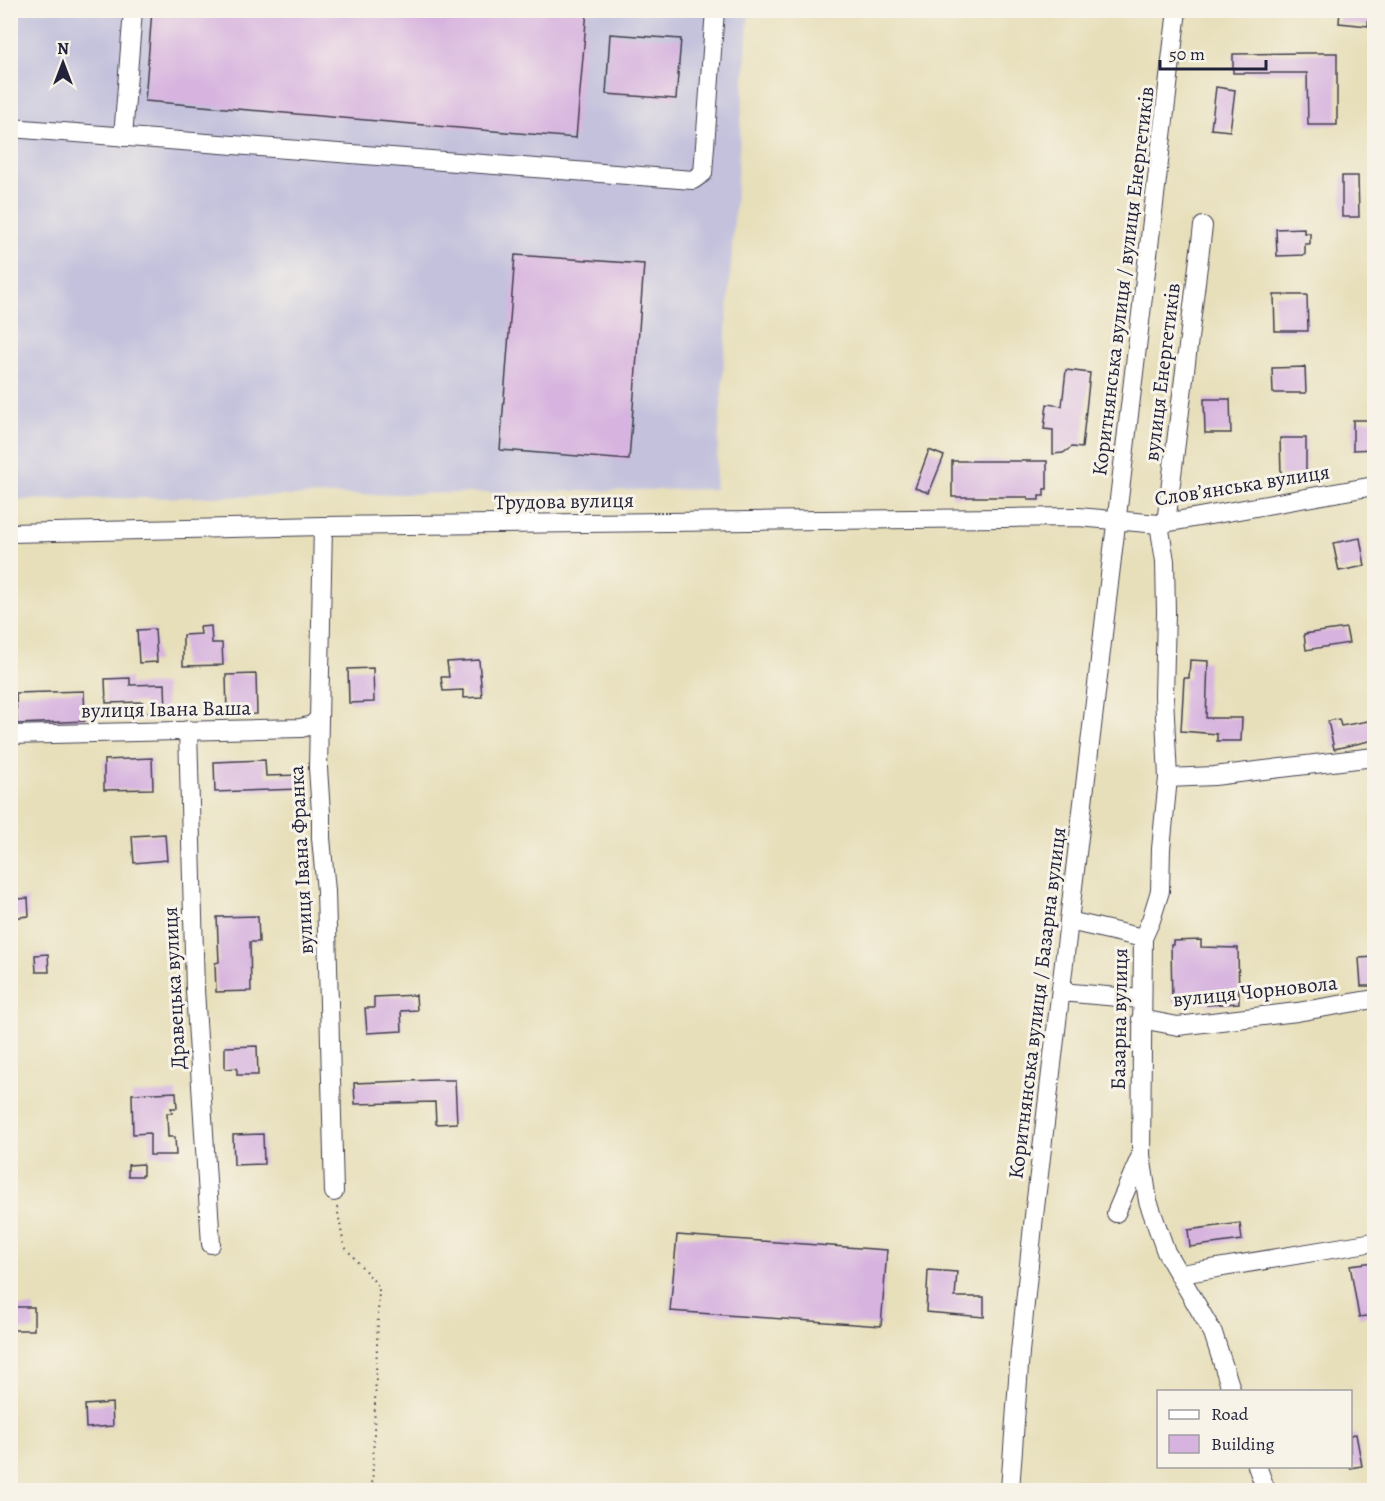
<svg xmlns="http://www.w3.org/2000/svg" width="1385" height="1501" font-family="Alegreya,serif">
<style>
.industrial{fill:#c3c1dc}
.building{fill:#d7b3df}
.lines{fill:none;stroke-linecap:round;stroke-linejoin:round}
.minor-casing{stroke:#403e4e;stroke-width:20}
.path{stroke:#403e4e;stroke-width:2;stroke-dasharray:1.5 4.5;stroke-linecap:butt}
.minor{stroke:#fff;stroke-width:18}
.labels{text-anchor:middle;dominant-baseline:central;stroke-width:6;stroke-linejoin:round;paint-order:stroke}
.street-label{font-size:21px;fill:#22223b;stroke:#f7f3e8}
</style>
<rect width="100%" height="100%" fill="#f7f3e8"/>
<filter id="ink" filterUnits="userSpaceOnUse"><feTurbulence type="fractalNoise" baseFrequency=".0167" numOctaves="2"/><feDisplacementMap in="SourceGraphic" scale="12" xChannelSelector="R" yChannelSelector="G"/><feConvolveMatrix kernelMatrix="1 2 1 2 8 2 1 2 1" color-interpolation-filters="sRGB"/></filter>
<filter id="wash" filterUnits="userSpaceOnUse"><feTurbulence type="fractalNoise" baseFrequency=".008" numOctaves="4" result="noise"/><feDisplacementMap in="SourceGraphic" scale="24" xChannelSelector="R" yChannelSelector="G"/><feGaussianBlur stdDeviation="1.35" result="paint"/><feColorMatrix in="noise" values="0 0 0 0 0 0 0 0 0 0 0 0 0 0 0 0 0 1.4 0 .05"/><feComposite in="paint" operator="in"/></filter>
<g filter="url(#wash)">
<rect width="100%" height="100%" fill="#e7dfba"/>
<polygon class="industrial" points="10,11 749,11 715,489 11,500"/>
<g id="blocks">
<g class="building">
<polygon points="152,10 587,10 576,138 145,101"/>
<polygon points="1340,10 1369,10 1368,26 1339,23"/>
<polygon points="610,34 681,39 676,99 606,94"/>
<polygon points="1307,53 1337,53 1337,125 1308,125 1307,73 1233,73 1233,54"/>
<polygon points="1216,87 1235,90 1230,131 1211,129"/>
<polygon points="1342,176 1358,176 1359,217 1342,217"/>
<polygon points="1304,228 1304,233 1310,233 1310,244 1305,244 1305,255 1277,256 1276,229"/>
<polygon points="515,255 644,264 629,460 500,450"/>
<polygon points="1274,295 1307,295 1308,331 1275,331"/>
<polygon points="1305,367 1306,393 1273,393 1272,368"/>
<polygon points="1066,370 1090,373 1082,448 1072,447 1063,453 1053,454 1053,430 1044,429 1047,404 1062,406"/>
<polygon points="1204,399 1230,399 1231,433 1205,433"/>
<polygon points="1353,420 1374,420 1374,449 1353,450"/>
<polygon points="1280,438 1306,438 1306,475 1281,475"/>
<polygon points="929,450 944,456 929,493 915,488"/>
<polygon points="952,461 1047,461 1047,489 1044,489 1044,496 1039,496 1039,500 1028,500 1028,497 952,497"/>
<polygon points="1360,538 1365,566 1339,571 1333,543"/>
<polygon points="211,626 212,643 222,643 223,665 183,666 183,635 201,634 200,627"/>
<polygon points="1346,628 1349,643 1306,650 1304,634"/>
<polygon points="155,629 157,662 139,663 137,630"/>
<polygon points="479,660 482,697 463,698 463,690 443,691 441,677 449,677 447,662"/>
<polygon points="1190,660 1208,661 1206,718 1242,718 1241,741 1217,741 1217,734 1181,731 1184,678 1189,678"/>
<polygon points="373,668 374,702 349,703 348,669"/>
<polygon points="256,674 257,714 227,715 226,675"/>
<polygon points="130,678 130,685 165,684 166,712 144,713 143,702 106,703 105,679"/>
<polygon points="84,691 85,721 17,724 16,693"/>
<polygon points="1339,719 1341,726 1374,720 1374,740 1334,749 1328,721"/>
<polygon points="152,758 153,789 104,790 104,760"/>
<polygon points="265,760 266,776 300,775 300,789 215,792 214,762"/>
<polygon points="165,834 167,860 134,863 132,836"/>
<polygon points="28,898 29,916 10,918 10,900"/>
<polygon points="258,916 259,942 250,942 251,991 216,992 215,963 219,962 217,917"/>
<polygon points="1201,940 1201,947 1238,948 1239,1003 1207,1005 1207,1003 1174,1004 1174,1001 1172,1002 1171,945 1173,945 1173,941"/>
<polygon points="48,954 49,972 36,972 35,955"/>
<polygon points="1374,957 1374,986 1361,986 1359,958"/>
<polygon points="416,995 417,1010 401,1011 402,1031 367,1033 365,1008 374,1008 374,997"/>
<polygon points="257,1046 258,1075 237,1075 237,1068 225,1069 225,1047"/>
<polygon points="435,1080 455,1080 457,1123 436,1124 435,1102 355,1104 354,1083"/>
<polygon points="176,1092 177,1108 171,1108 172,1113 167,1113 168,1137 175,1137 176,1155 150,1155 150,1133 133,1134 132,1094"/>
<polygon points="263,1134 264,1164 234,1165 233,1135"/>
<polygon points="143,1164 143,1176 128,1176 128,1165"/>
<polygon points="1240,1223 1242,1240 1190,1247 1188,1230"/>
<polygon points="677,1235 887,1250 881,1326 670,1311"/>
<polygon points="1374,1262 1374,1315 1359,1317 1350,1265"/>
<polygon points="928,1270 957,1272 955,1297 984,1297 984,1317 926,1312"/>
<rect x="10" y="1307" width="24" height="23"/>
<polygon points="112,1403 113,1426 86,1428 85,1405"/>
<polygon points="1356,1434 1362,1466 1350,1468 1350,1435"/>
</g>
</g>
</g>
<g filter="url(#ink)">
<use href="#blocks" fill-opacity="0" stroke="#403e4e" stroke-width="1.5"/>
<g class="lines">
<defs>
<g id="minor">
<polyline points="10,128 693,180 703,173 715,10"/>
<polyline points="123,137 133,10"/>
<polyline points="1166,523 1203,226"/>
<polyline points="1159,524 1165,561 1166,612 1164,696 1168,778 1161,849 1160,891 1151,920 1143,938 1141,1155 1148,1201 1166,1252 1213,1333 1232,1392"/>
<polyline points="323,526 318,768 321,813 321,838 326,891 334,1192"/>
<polyline points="10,533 323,526 1078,517 1159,524 1374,486"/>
<polyline points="188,730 195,990 211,1244"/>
<polyline points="10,735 301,728 312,725 319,718"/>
<polyline points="1168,778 1214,776 1374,757"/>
<polyline points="1069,921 1143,938"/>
<polyline points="1061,992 1141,999"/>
<polyline points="1141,1019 1178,1026 1297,1012 1374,999"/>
<polyline points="1116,1213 1141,1155"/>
<polyline points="1181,1274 1374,1242"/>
<polyline points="1257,1466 1266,1490"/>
<polyline points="1010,1490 1020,1352 1034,1216 1177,10"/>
</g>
</defs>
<use href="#minor" class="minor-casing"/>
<polyline class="path" points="337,1207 344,1246 379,1287 372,1490"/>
<use href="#minor" class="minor"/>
</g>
</g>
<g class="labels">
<g class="street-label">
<text transform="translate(1123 281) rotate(-83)">Коритнянська вулиця / вулиця Енергетиків</text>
<text transform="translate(1162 372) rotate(-83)">вулиця Енергетиків</text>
<text transform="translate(1242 485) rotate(-9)">Словʼянська вулиця</text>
<text transform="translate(564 501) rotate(-1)">Трудова вулиця</text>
<text transform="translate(166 709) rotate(-1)">вулиця Івана Ваша</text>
<text transform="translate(301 860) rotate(-93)">вулиця Івана Франка</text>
<text transform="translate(174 988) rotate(-93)">Дравецька вулиця</text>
<text transform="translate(1255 991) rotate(-6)">вулиця Чорновола</text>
<text transform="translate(1037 1003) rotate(-83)">Коритнянська вулиця / Базарна вулиця</text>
<text transform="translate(1119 1019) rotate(-89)">Базарна вулиця</text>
</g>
</g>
<rect width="1385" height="1501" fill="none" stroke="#f7f3e8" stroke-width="36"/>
<rect x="1157" y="1390" width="195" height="78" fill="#f7f3e8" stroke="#a29fa3" stroke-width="1.5"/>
<rect x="1169" y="1410" width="30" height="9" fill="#ffffff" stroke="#a29fa3" stroke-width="1.5"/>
<text x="1211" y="1420" font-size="18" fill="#22223b">Road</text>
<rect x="1169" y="1435" width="30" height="18" fill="#d7b3df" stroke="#a29fa3" stroke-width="1.5"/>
<text x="1211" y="1450" font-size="18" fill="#22223b">Building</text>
<g transform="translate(63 63)" stroke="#f7f3e8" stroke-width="4.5" paint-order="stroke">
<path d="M0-4.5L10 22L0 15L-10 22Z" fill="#22223b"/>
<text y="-9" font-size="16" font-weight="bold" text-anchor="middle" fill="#22223b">N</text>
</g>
<path d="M1160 60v9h106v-9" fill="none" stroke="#22223b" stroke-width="3"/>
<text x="1169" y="60" font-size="18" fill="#22223b" stroke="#f7f3e8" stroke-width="4.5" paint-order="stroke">50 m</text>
</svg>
